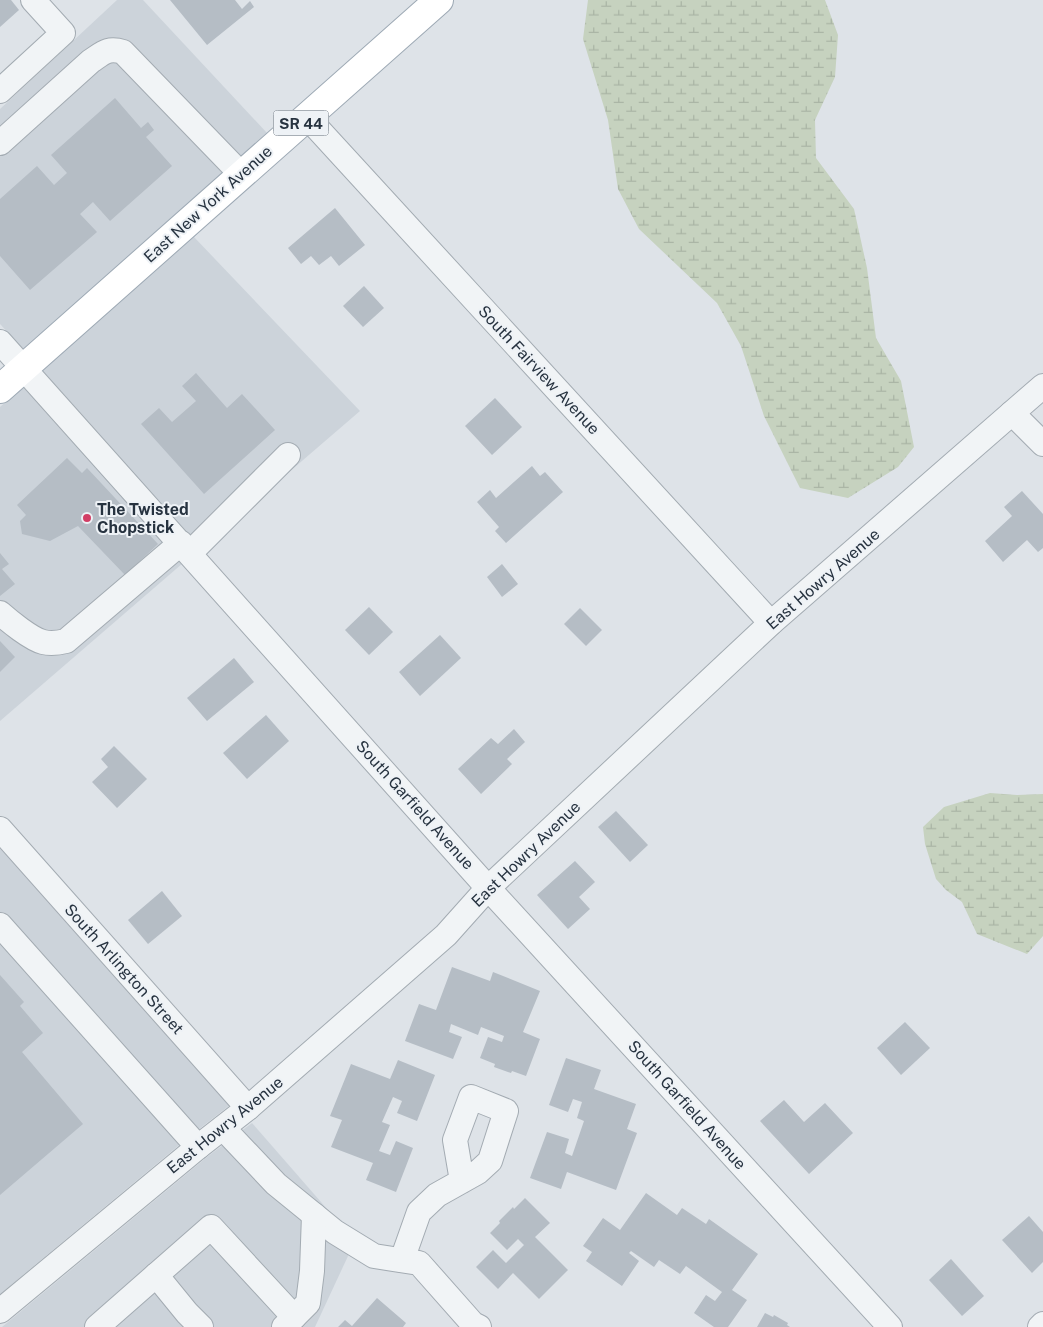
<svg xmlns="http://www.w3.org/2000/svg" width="1043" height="1327" font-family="'Public Sans',sans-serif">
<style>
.built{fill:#ccd3da}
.wetland{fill:url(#wetland-marsh)}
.building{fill:#b5bdc5}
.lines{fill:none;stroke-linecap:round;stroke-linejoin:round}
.minor-casing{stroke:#a3abb2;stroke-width:26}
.major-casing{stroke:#9da9b4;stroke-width:30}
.minor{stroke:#f1f4f6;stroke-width:24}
.major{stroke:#fff;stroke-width:28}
.poi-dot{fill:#d23e65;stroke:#eef2f6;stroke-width:2}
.labels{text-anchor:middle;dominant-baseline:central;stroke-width:4;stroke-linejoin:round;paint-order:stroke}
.shield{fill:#eef2f6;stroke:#636c77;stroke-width:1}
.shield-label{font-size:15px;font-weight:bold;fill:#273340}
.street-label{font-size:16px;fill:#273340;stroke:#eef2f6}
.poi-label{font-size:16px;font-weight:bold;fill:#273340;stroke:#eef2f6;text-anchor:start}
</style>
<defs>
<pattern id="wetland-marsh" width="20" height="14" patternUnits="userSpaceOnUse" patternTransform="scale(1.25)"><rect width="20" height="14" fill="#c6d2bf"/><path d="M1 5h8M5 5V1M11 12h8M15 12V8" fill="none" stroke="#aab5a5"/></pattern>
</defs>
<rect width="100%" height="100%" fill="#dee3e8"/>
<g class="built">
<polygon points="117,0 143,0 268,134 24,350 0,324 0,109"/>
<polygon points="213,218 194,237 360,411 201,548 42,370"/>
<polygon points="24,386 183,563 0,721 0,407"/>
<polygon points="0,847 230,1105 190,1136 0,1294"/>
<polygon points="252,1123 355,1241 315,1327 2,1327 207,1157"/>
</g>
<g class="wetland">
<polygon points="588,0 825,0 838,35 835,77 815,120 816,158 854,209 867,268 876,338 901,381 914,447 898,467 848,498 800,488 764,416 741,346 717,303 639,229 618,189 608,120 583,39"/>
<polygon points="990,793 1017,795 1043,794 1043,936 1027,954 977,934 962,902 946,890 936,879 925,844 923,827 944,807"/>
</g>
<g class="building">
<polygon points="0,0 11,0 19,10 0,27"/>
<polygon points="170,0 235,0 242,9 250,1 254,7 207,45"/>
<polygon points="115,98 141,128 148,122 154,130 146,137 172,166 110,221 93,202 80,214 97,232 30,290 0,256 0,199 37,166 54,185 67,173 51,155"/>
<polygon points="335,208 365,245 339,266 331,256 319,265 311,256 301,264 288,248"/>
<polygon points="364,286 384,308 363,327 343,306"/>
<polygon points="196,373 227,408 242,394 275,430 204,494 141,424 159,408 172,422 196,401 182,386"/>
<polygon points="495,398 522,427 492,455 465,426"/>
<polygon points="67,458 82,473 87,468 158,544 125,575 78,526 50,541 22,534 20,521 26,515 17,505"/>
<polygon points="532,466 540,476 545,472 563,492 506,543 495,531 499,527 477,502 490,490 496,498"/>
<polygon points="1022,491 1043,514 1043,548 1038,552 1027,540 1003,562 985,541 1012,516 1004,507"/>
<polygon points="0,553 9,564 2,569 15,584 0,596"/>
<polygon points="502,564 518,584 502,597 487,577"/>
<polygon points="369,607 393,632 369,655 345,630"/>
<polygon points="580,608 602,630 586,646 564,624"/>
<polygon points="440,635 461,658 420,696 399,672"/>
<polygon points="0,641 15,657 0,672"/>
<polygon points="234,658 254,682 207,721 187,698"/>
<polygon points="266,715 289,741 247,779 223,753"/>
<polygon points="514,729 525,742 507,759 512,764 481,794 458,769 491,738 498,744"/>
<polygon points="114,746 147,779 117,808 92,782 108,767 101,759"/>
<polygon points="616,811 648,845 630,862 598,827"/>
<polygon points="575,861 595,882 579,897 590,909 568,929 537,895"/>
<polygon points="162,891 182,916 148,944 128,920"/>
<polygon points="452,967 490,981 493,972 540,991 523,1032 540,1039 526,1076 512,1071 511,1073 494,1067 495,1064 480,1058 488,1037 502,1042 504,1036 481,1027 478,1035 451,1024 449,1032 462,1037 453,1059 405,1041 419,1004 436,1010"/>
<polygon points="0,975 24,1002 20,1006 43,1033 22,1052 83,1124 0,1195"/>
<polygon points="905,1022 930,1048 901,1075 877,1048"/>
<polygon points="566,1058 601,1070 594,1089 636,1104 627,1129 637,1133 616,1190 567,1172 561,1189 530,1178 547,1132 569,1139 565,1153 572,1156 584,1121 577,1118 582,1102 573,1099 568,1112 549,1105"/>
<polygon points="398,1060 435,1075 417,1121 397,1113 402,1101 393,1097 382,1122 390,1125 379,1151 390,1155 396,1141 413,1148 396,1192 366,1180 373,1163 331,1147 342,1120 330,1116 351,1064 390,1079"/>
<polygon points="784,1100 804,1122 825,1103 853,1133 809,1174 760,1121"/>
<polygon points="646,1193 677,1215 682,1208 706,1224 709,1219 758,1254 732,1290 747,1300 728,1327 714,1327 694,1313 706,1295 715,1301 722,1292 686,1266 680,1274 659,1260 654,1267 631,1251 629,1253 639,1261 622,1286 586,1261 592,1252 583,1246 603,1218 620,1230"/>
<polygon points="525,1198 550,1223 535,1237 568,1270 539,1299 513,1273 498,1289 476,1267 493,1250 506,1263 524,1245 518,1239 507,1250 490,1233 500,1223 499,1221 513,1207 514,1209"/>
<polygon points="1029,1216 1043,1232 1043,1262 1032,1273 1002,1240"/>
<polygon points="951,1259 984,1296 962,1316 929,1280"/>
<polygon points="377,1298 406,1323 403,1327 338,1327 345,1320 352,1326"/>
<polygon points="765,1313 773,1317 774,1315 788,1323 787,1325 790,1327 757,1327"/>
</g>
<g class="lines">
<defs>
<g id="minor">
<polyline points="0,91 63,33 33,0"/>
<polyline points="307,117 771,623"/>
<path d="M0,143L91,61C103,53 108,47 123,52L242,175"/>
<polyline points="0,342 488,888 890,1327"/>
<polyline points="1012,413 1043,444"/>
<polyline points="190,553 288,455"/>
<path d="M0,613C9,621 31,639 43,642C51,644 58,643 66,641L181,543"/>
<polyline points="0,829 248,1108"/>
<polyline points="0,925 198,1147"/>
<polyline points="223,1128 276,1184 335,1232 374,1256 419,1263 473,1324 479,1327"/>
<polyline points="402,1260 419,1212 437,1195 478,1172 490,1161 506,1111 471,1097 455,1140 462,1181"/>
<polyline points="156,1275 187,1313 201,1327"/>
<polyline points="0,1311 198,1147 248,1108 446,935 488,888 771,623 1043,386"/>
<polyline points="97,1327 211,1227 294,1317"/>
<polyline points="284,1327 308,1303 312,1271 314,1215"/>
<polyline points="1040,1327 1043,1324"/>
</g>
<polyline id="major" points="0,389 439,0"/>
</defs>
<use href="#minor" class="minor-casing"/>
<use href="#major" class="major-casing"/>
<use href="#minor" class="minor"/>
<use href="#major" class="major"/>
</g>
<circle class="poi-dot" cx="87" cy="518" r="5"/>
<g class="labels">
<rect class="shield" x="273.5" y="110.5" width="55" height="25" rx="4"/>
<g class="shield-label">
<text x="301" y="123">SR 44</text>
</g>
<g class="street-label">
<text transform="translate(208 204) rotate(-42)">East New York Avenue</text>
<text transform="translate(539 370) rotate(47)">South Fairview Avenue</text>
<text transform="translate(823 579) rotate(-41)">East Howry Avenue</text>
<text transform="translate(415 805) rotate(48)">South Garfield Avenue</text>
<text transform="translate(526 854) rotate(-44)">East Howry Avenue</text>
<text transform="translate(124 969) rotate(48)">South Arlington Street</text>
<text transform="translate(687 1105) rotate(48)">South Garfield Avenue</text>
<text transform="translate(225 1125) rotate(-39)">East Howry Avenue</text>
</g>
<g class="poi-label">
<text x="97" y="509">The Twisted<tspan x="97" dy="18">Chopstick</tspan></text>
</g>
</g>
</svg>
